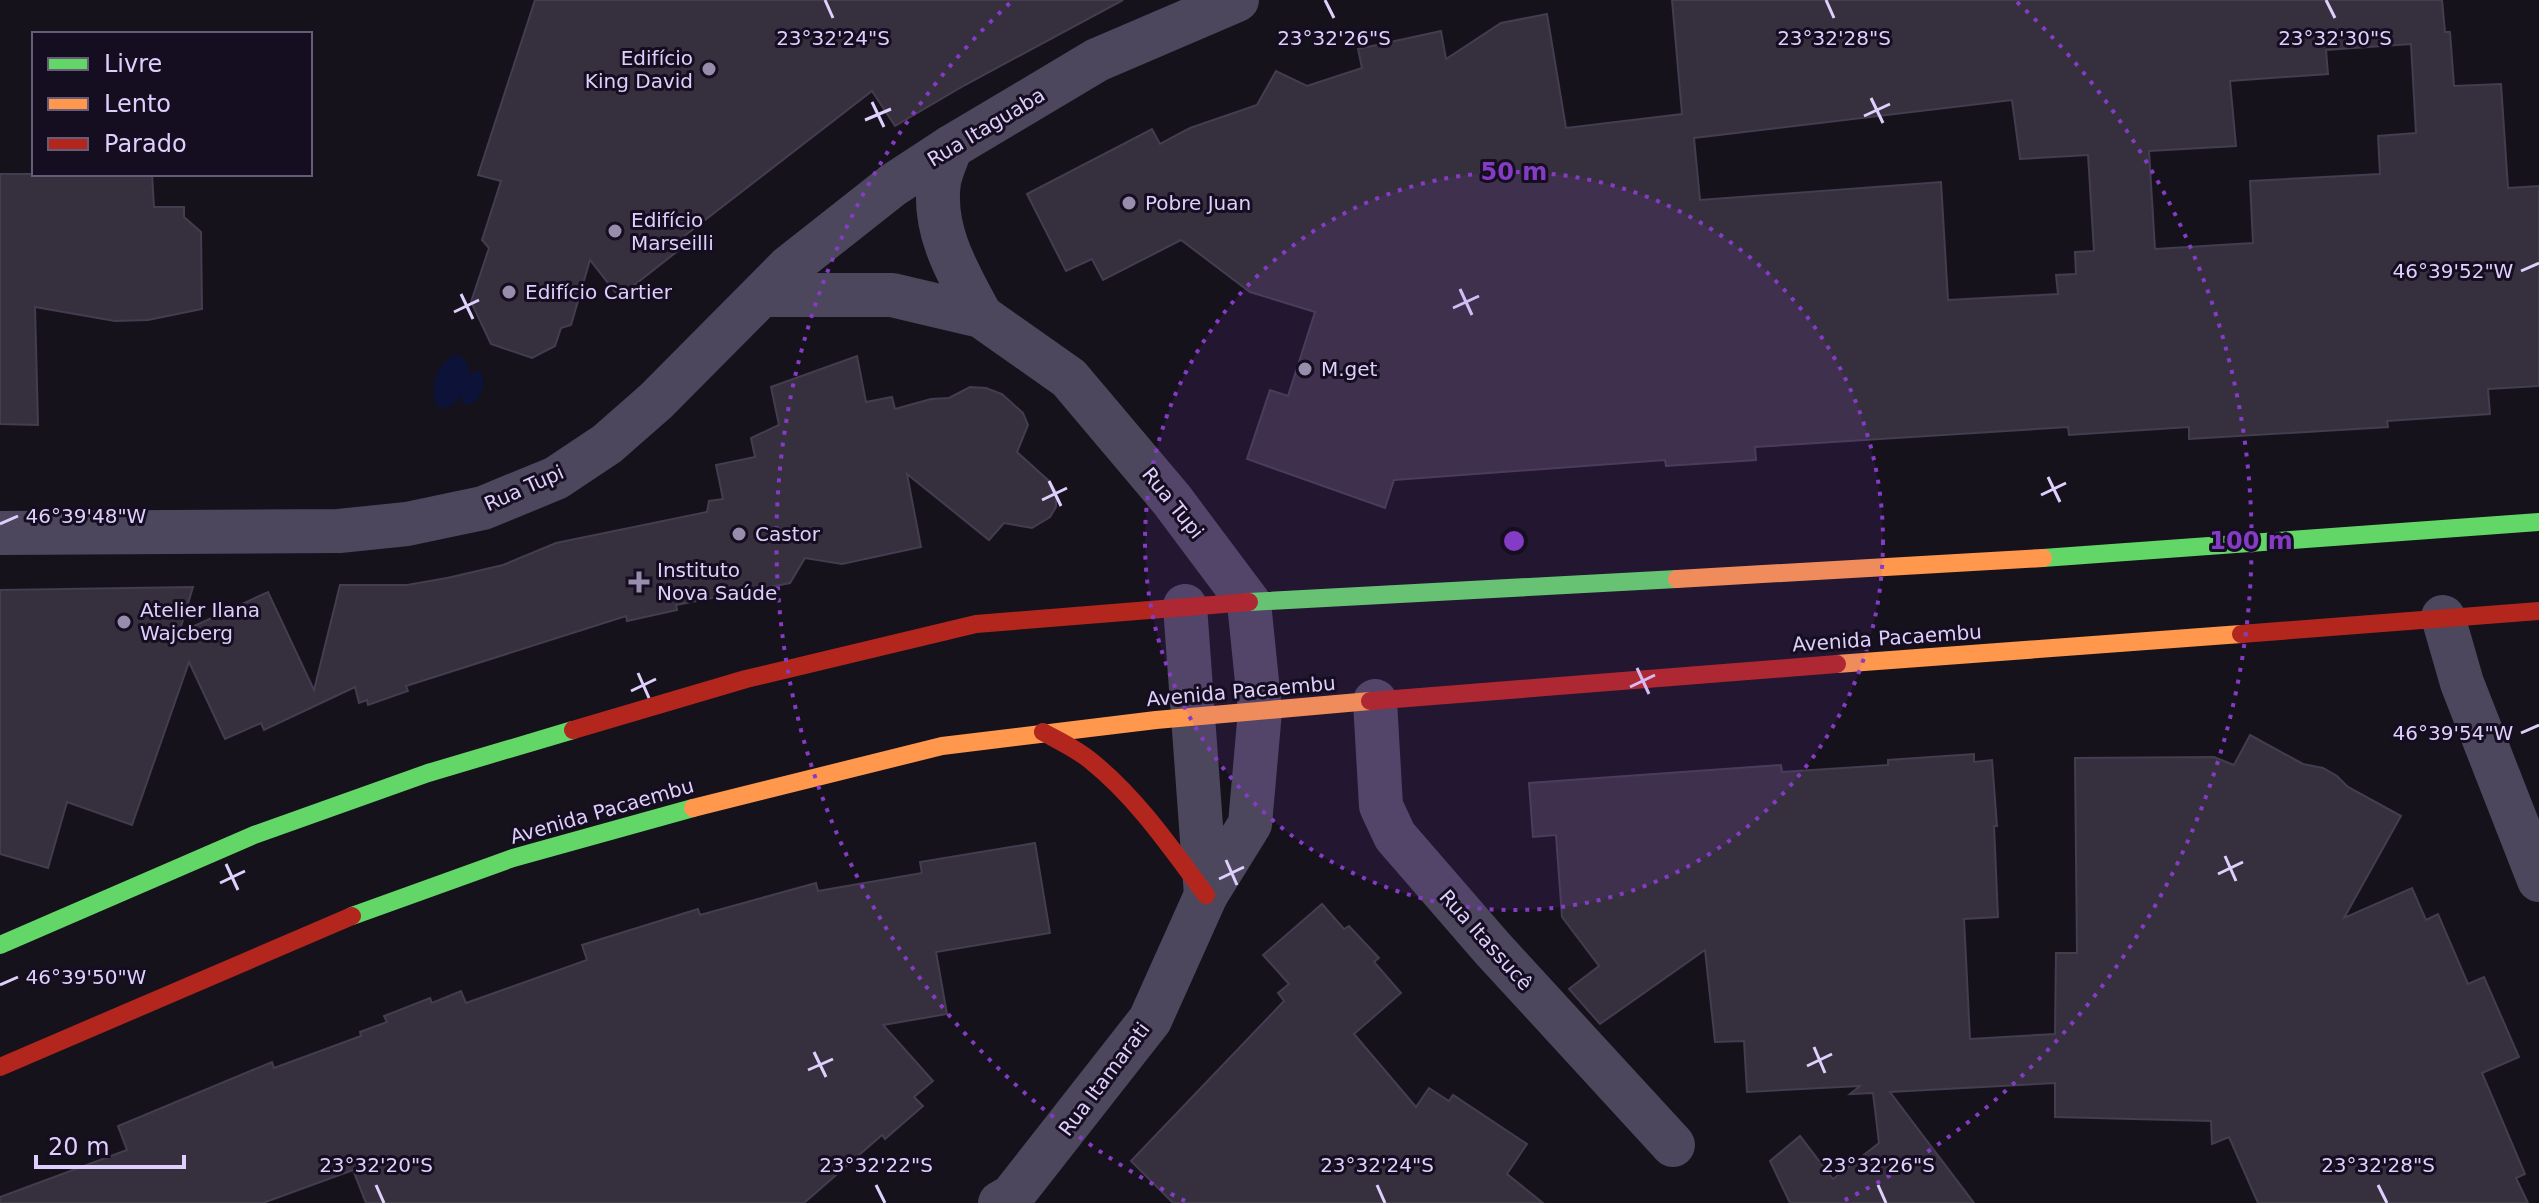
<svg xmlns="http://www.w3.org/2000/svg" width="2539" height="1203" font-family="'DejaVu Sans',sans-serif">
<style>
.water{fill:#0c1238}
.building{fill:#36303e;stroke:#443c4f;stroke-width:2;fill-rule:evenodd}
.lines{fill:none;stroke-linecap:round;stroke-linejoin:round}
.street{stroke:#4d475d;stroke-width:44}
.fast{stroke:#63d668;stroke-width:18}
.slow{stroke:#ff974d;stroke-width:18}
.jam{stroke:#b3261e;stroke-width:18}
.ticks{fill:none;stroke:#dfcffd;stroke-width:3}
.ring{fill:none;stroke:#853cc5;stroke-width:4;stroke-dasharray:4 8}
.poi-dot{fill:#998dae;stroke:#150e20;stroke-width:3}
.labels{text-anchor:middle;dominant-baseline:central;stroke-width:6;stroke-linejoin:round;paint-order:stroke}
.poi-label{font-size:20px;fill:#dfcffd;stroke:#150e20;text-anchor:start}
.street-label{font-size:20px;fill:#dfcffd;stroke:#150e20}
.ticks-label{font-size:20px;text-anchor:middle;fill:#dfcffd;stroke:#150e20;stroke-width:6;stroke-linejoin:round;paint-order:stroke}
.centre{fill:#853cc5;stroke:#150e20;stroke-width:4}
.ring-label{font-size:24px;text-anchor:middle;font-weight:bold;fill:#853cc5;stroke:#150e20;stroke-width:6;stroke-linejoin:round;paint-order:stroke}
</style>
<rect width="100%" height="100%" fill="#16121c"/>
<path class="water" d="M459,354L468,364L469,377L473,372L480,371C487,384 482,396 472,404H463L460,394L453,405L443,409L436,404C430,384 437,360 459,354Z"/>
<g class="building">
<polygon points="535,0 1123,0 965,85 895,126 872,91 674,244 679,250 619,297 590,260 571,325 561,328 555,346 532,358 491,344 471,302 489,248 482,240 501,181 478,175"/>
<path d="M1672,0H2442L2445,32H2450L2454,86L2501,84L2508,188L2539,186V386L2488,389L2490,414L2387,421L2388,427L2189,439V427L2069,435L2068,427L1755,447L1756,460L1666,466L1665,460L1394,480L1385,508L1247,459L1270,390L1288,396L1315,312L1250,292L1181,240L1103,280L1092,259L1066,271L1027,194L1152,129L1160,144L1190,128L1257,105L1276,71L1307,86L1362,68L1358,49L1441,31L1446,59L1501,23L1547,14L1566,128L1682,114ZM2411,44L2416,133L2378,136L2380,174L2250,181L2253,243L2155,249L2149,151L2236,146L2230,81L2328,74L2326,50ZM2012,100L2020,159L2088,155L2094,251L2075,252L2076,274L2056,275L2058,294L1948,300L1941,182L1700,200L1694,138Z"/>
<polygon points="0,174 152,174 154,207 184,207 184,217 201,232 202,309 148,320 115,321 35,307 38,425 0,424"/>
<polygon points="857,356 866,402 892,397 895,409 931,399 949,398 970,387 986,388 1002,394 1023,413 1028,425 1017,452 1050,482 1056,492 1056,507 1050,517 1032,528 1004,523 989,540 907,474 921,547 842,564 805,558 790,583 676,605 677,610 627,621 626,616 406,686 408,691 368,705 367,700 359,703 355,687 264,730 261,723 225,739 189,662 132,825 67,802 48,868 0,854 0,590 193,587 179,633 268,592 314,690 340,585 407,585 447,578 503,565 556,543 707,512 709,501 723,499 716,465 755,457 751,438 779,425 771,387"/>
<polygon points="2250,735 2303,764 2323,768 2337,776 2348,787 2401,816 2344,918 2412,888 2426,920 2438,914 2468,984 2484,977 2519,1057 2482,1073 2525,1174 2516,1178 2528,1203 2258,1203 2229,1137 2212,1144 2211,1121 2055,1117 2055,1083 1890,1092 1974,1203 1790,1203 1770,1161 1800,1136 1833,1179 1879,1143 1873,1093 1850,1094 1860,1086 1747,1092 1744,1041 1715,1042 1705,950 1600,1024 1569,989 1599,966 1562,917 1556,835 1533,837 1529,783 1781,765 1782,772 1888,765 1888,760 1974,754 1974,762 1992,760 1997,826 1994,826 1998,917 1964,919 1970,1039 2055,1034 2056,953 2077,953 2075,758 2214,757 2234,765"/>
<polygon points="1035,843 1050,933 936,952 947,1014 883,1025 933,1081 914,1097 923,1106 885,1139 882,1135 804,1203 366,1203 353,1170 263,1203 0,1203 0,1197 127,1150 118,1126 272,1062 274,1068 361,1036 360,1032 387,1022 384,1016 430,998 432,1003 461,991 466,1003 587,960 582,945 698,909 700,915 816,883 818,891 922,873 920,862"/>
<polygon points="1322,904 1344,929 1349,926 1379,958 1374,962 1401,993 1354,1034 1416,1107 1429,1088 1449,1101 1453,1095 1527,1144 1507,1174 1543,1203 1173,1203 1131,1161 1284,1001 1278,993 1289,984 1263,955"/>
</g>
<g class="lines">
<g class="street">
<path d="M951,147C947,158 941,170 939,182C932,231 959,275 981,316"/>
<polyline points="762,295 892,295 981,316 1069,378 1172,500 1249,603 1260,711 1250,824 1206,895 1150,1020 1012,1196 1000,1203"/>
<polyline points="0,533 339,531 407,524 483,508 556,478 607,444 656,401 789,267 893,185 951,147 1097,60 1237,0"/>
<polyline points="1185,606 1206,895"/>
<polyline points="2443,617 2462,683 2539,880"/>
<polyline points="1375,701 1381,806 1395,836 1492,948 1673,1145"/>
</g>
<g class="fast">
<polyline points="2043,558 2539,522"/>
<polyline points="1249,602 1677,579"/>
<polyline points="352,916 513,858 693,808"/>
<polyline points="0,945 254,835 428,773 573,730"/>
</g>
<g class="slow">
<polyline points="1677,579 2043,558"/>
<polyline points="1837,664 2241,634"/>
<polyline points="693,808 942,746 1156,720 1370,701"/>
</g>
<g class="jam">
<polyline points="2241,634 2539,611"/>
<polyline points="1370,701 1837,664"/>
<polyline points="573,730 746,679 976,624 1249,602"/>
<path d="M1043,732C1059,741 1077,749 1091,761C1137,798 1171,848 1206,895"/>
<polyline points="0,1067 352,916"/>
</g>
</g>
<path class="ticks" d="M825,0L833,18M1325,0L1334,18M1826,0L1834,18M2326,0L2335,18M1871,98L1883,123M872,102L884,127M1864,116L1890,104M865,120L891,109M2521,271L2539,263M1460,289L1472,315M461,294L473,319M1453,308L1479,296M454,312L479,300M2048,477L2060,502M1049,481L1061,506M2041,495L2066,483M1042,500L1067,488M0,524L18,516M1637,668L1649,694M638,673L649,698M1630,687L1655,675M631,691L656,679M2521,733L2539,725M2225,856L2236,881M1226,860L1237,885M226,864L238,890M2218,874L2243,862M1219,879L1244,867M220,883L245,871M0,985L18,977M1814,1047L1825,1073M814,1052L826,1077M1807,1066L1832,1054M808,1070L833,1059M376,1185L384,1203M876,1185L885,1203M1377,1185L1385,1203M1878,1185L1886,1203M2378,1185L2387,1203"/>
<circle cx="1514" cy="541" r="369" fill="#853cc5" fill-opacity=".12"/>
<g class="ring">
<circle cx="1514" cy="541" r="369"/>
<path d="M1185 1201A737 737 0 0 1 1011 2M2017 2A737 737 0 0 1 1843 1201"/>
</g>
<g class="poi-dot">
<circle cx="709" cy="69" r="8"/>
<circle cx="1129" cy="203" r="8"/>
<circle cx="615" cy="231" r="8"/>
<circle cx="509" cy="292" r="8"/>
<circle cx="1305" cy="369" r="8"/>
<circle cx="739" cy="534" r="8"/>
<path d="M635 570h8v8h8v8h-8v8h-8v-8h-8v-8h8z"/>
<circle cx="124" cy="622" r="8"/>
</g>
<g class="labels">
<g class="poi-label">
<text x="693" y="58" text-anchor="end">Edifício<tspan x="693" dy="23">King David</tspan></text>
<text x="1145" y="203">Pobre Juan</text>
<text x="631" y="220">Edifício<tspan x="631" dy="23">Marseilli</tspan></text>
<text x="525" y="292">Edifício Cartier</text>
<text x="1321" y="369">M.get</text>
<text x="755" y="534">Castor</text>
<text x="657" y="570">Instituto<tspan x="657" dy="23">Nova Saúde</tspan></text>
<text x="140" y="610">Atelier Ilana<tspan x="140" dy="23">Wajcberg</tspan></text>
</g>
<g class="street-label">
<text transform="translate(986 127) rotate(-31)">Rua Itaguaba</text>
<text transform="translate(524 488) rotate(-24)">Rua Tupi</text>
<text transform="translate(1173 503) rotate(51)">Rua Tupi</text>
<text transform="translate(1887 638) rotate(-4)">Avenida Pacaembu</text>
<text transform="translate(1241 691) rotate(-5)">Avenida Pacaembu</text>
<text transform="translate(602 811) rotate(-16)">Avenida Pacaembu</text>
<text transform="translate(1486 940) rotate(48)">Rua Itassucê</text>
<text transform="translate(1104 1079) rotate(-53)">Rua Itamarati</text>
</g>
</g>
<g class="ticks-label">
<text x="833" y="45">23°32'24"S</text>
<text x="1334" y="45">23°32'26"S</text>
<text x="1834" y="45">23°32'28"S</text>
<text x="2335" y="45">23°32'30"S</text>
<text x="2453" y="278">46°39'52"W</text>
<text x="86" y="523">46°39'48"W</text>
<text x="2453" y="740">46°39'54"W</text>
<text x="86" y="984">46°39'50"W</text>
<text x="376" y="1172">23°32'20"S</text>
<text x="876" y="1172">23°32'22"S</text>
<text x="1377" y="1172">23°32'24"S</text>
<text x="1878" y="1172">23°32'26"S</text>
<text x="2378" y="1172">23°32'28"S</text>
</g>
<circle cx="1514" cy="541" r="12" class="centre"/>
<g class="ring-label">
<text x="1514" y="180">50 m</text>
<text x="2251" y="549">100 m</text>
</g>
<rect x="32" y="32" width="280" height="144" fill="#150e20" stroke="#665b78" stroke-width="2"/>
<rect x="48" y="58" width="40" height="12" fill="#63d668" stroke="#665b78" stroke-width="2"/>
<text x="104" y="72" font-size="24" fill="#dfcffd">Livre</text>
<rect x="48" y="98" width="40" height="12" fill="#ff974d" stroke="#665b78" stroke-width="2"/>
<text x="104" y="112" font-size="24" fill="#dfcffd">Lento</text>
<rect x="48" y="138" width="40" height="12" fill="#b3261e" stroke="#665b78" stroke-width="2"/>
<text x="104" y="152" font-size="24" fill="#dfcffd">Parado</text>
<path d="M36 1155v12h148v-12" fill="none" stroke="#dfcffd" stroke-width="4"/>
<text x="48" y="1155" font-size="24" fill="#dfcffd" stroke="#150e20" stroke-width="6" paint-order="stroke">20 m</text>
</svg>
